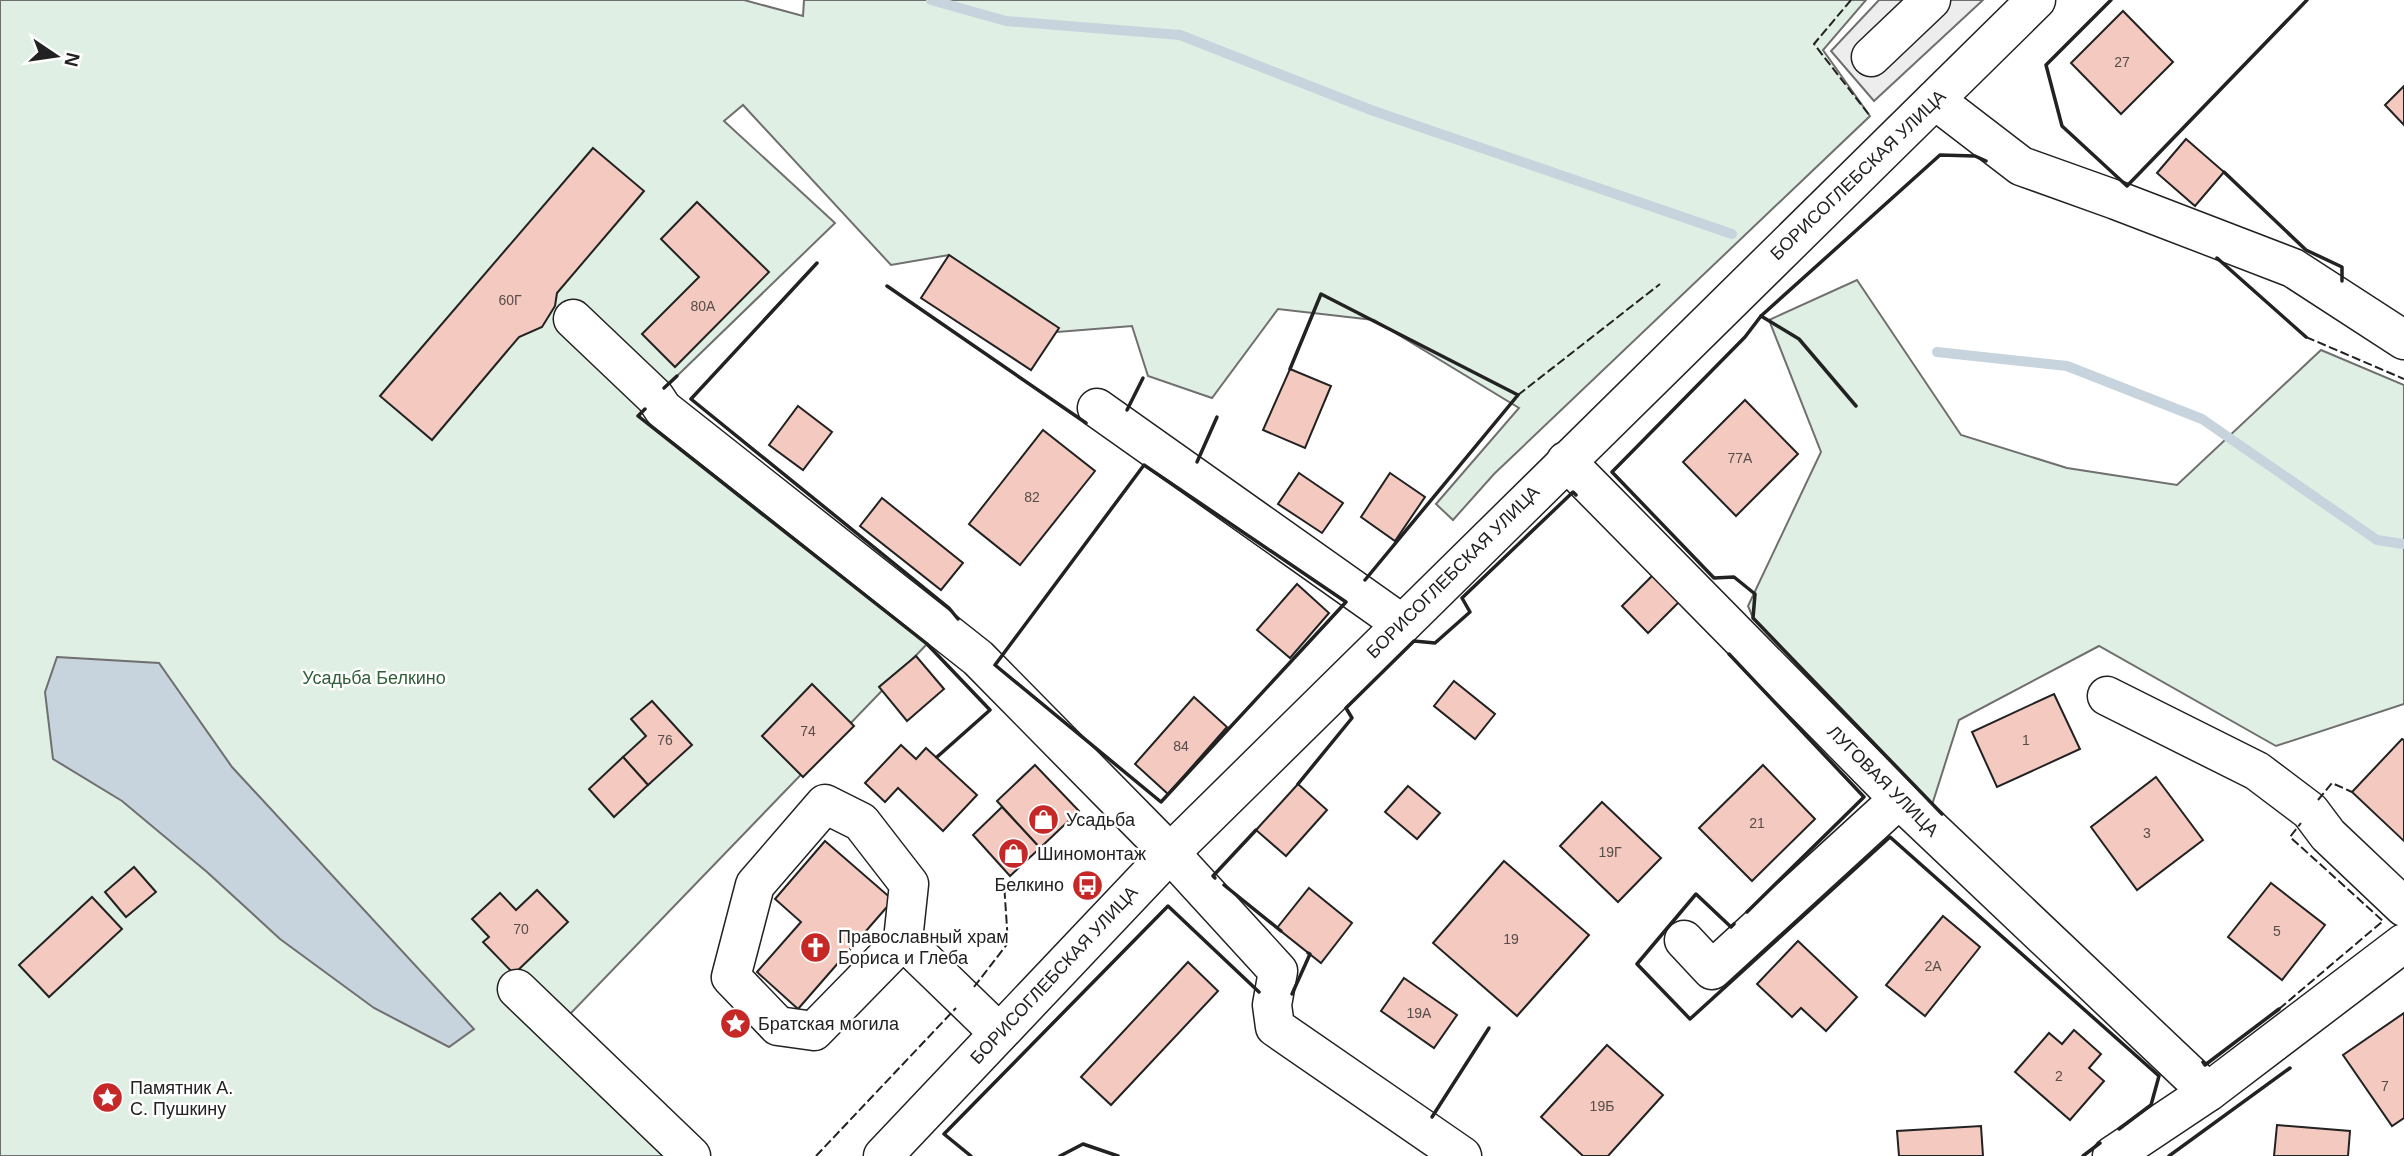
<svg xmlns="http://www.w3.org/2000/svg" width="2404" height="1156" font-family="Helvetica,sans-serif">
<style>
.green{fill:#e0efe3;stroke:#6f6f6f;stroke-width:2}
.parking{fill:#ededed;stroke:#6f6f6f;stroke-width:2}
.water{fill:#c7d3dd;stroke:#6f6f6f;stroke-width:2}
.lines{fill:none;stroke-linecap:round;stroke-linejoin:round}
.stream{stroke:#c7d3dd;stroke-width:10}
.building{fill:#f3c9c0;stroke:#222;stroke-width:2}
.minor-casing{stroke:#222;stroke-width:41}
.minor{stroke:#fff;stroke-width:38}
.fence{stroke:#222;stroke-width:2;stroke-dasharray:9 3.5;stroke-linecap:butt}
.wall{stroke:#222;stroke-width:3.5}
.labels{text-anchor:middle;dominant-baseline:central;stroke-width:5;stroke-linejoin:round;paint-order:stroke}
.number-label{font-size:14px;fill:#564c4a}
.street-label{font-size:18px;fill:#222;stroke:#fff}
.park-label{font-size:18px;fill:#2f5e38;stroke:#fff}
.poi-label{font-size:18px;fill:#222;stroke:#fff;text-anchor:start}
</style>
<rect width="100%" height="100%" fill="#fff"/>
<g class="green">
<polygon points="0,0 744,0 803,16 804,0 1866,0 1823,50 1870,116 1494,474 1453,520 1436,504 1519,408 1374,320 1278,309 1212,398 1148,376 1132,326 1057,332 949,255 891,265 743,105 724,121 835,223 677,376 639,416 927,644 544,1041 668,1156 0,1156"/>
<polygon points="1857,280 1961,435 2067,468 2177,485 2321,350 2404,385 2404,704 2276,746 2099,646 1959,720 1931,808 1753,618 1748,606 1821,452 1769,320"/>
</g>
<polygon class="parking" points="1879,0 1983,0 1874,101 1831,51"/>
<polygon class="water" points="57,657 159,663 232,767 474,1029 449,1047 374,1008 280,939 207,872 122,801 53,759 45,692"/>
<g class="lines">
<g class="stream">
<polyline points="931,0 1006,21 1180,35 1371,110 1732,234"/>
<polyline points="1937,352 2067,366 2202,419 2377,540 2404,544"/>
</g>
</g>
<g class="building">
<polygon points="2123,11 2173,62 2121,114 2071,63"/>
<polygon points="2404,86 2404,125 2385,105"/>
<polygon points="2186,139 2224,172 2195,206 2157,173"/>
<polygon points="593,148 644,191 557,293 555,306 542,327 519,337 432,440 380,396"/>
<polygon points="697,202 769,272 675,367 642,334 699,277 661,239"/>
<polygon points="949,255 1059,328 1031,370 921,298"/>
<polygon points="1290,369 1331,386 1305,448 1263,430"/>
<polygon points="1745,400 1798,454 1736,516 1683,462"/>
<polygon points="798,406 832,432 803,470 769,445"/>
<polygon points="1043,430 1095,471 1020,565 969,524"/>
<polygon points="1299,473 1343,503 1322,533 1278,504"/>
<polygon points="1390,473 1425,497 1395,541 1361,517"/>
<polygon points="882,498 963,563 941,590 860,526"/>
<polygon points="1653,575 1680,601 1648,633 1622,606"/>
<polygon points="1297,584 1329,613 1290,658 1257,630"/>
<polygon points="916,656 944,689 907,721 879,687"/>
<polygon points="1454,681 1495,714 1475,739 1434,706"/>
<polygon points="812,684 854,726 803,777 762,736"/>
<polygon points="2054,694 2080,749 1997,787 1972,732"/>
<polygon points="1194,697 1227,727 1168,794 1135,764"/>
<polygon points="652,701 692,745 648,785 623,757 646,736 631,719"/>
<polygon points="2402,739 2404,740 2404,841 2352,792"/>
<polygon points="901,745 916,759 926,748 977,795 943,831 898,788 885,802 865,783"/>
<polygon points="623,757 648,785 614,817 589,789"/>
<polygon points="1035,765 1079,811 1040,848 997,801"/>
<polygon points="1763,765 1815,819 1752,881 1699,828"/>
<polygon points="2156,777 2203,840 2137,890 2091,827"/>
<polygon points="1298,784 1327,810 1286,856 1256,830"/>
<polygon points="1408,786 1440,813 1417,839 1385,812"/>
<polygon points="1602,802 1661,858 1618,902 1560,846"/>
<polygon points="1002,807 1040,848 1010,876 973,835"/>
<polygon points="825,841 893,900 798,1009 757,972 801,922 775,899"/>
<polygon points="1504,861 1589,935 1517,1016 1433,943"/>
<polygon points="134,867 156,892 126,917 105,892"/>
<polygon points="2271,883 2325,925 2282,980 2228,937"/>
<polygon points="1309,888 1352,923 1321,963 1277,928"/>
<polygon points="537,890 568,922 514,974 483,942 489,937 472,919 500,893 516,910"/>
<polygon points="92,897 122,929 49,997 19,965"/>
<polygon points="1943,916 1980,947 1925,1016 1886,985"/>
<polygon points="1798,941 1857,997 1826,1031 1801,1008 1792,1017 1757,984"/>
<polygon points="1188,962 1218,991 1111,1105 1081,1077"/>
<polygon points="1404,978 1457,1015 1434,1048 1381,1011"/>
<polygon points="2404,1013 2404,1118 2392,1126 2343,1055"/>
<polygon points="2074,1030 2101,1054 2089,1068 2104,1081 2070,1120 2015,1072 2049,1033 2062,1044"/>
<polygon points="1607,1045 1663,1095 1608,1156 1583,1156 1541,1117"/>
<polygon points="2277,1125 2350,1131 2348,1156 2274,1156"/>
<polygon points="1981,1126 1983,1156 1899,1156 1897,1131"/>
</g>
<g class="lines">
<defs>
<g id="minor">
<polyline points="1871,57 1931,0"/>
<polyline points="1935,100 2021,166 2116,200 2293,268 2404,340"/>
<polyline points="573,319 655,397 663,409 978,658 1170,853 1278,971 1272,1005 1275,1027 1462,1156"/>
<polyline points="1097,408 1402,624"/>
<polyline points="1566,461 1899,799 2208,1092"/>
<polyline points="2107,696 2257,771 2310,811 2328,835 2404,907"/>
<polyline points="903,940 814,1031 778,1026 731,977 755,885 825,804 861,822 909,884 903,940 999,1033"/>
<polyline points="1684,940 1712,970 1899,799"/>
<polyline points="517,989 691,1156"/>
<polyline points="883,1156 1170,853 2036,0"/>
<polyline points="2112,1156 2208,1092 2404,943"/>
</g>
</defs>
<use href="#minor" class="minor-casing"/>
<use href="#minor" class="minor"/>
<g class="fence">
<polyline points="1851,0 1814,44 1870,116"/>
<polyline points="2306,337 2404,379"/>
<polyline points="1518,395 1660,284"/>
<polyline points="2318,800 2332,783 2352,792"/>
<polyline points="974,987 1008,943 1004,883"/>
<polyline points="2279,1009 2383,921 2290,837 2301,823"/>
<polyline points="816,1156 956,1008"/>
</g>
<g class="wall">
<polyline points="2111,0 2046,65 2062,126 2127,186 2307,0"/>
<polyline points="2224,172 2306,250 2342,267 2342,281"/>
<polyline points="2217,258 2306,337"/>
<polyline points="817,263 691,399 949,608 958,619"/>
<polyline points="887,286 1086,423"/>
<polyline points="1761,316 1799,339 1856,406"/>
<polyline points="1290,369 1321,294 1518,395 1365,580"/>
<polyline points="664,388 677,376"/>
<polyline points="645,409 638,416 927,644 990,710 937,757"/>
<polyline points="1127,410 1143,378"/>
<polyline points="1197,462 1217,417"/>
<polygon points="1144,465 1346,602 1161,802 995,665"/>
<polyline points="1729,654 1864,797 1747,912"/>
<polyline points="1298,784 1352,718 1346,708 1414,641 1435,643 1470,612 1462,598 1573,492 1576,495"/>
<polyline points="1942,814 1753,618 1755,594 1734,577 1714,578 1612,472 1745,337 1761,316 1940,155 1975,156 1986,161"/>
<polyline points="1215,878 1213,876 1256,830"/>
<polyline points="1224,885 1281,931"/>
<polyline points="1734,924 1731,927 1696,894 1637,964 1690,1019 1890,837 2159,1076 2151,1105 2119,1129"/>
<polyline points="1292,994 1310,954 1308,953"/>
<polyline points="2203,1062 2205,1065 2279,1009"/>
<polyline points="1432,1117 1489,1028"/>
<polyline points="971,1156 944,1134 1168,906 1259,992"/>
<polyline points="1060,1156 1083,1144 1118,1156"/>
<polyline points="2083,1156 2100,1143"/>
<polyline points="2169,1156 2290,1068"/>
</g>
</g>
<defs>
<symbol id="shop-disc" viewBox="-11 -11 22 22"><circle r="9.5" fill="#c62828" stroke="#fff"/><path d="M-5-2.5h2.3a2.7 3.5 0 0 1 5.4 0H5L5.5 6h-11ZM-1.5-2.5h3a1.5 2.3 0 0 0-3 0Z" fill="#fff"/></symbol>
<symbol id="bus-disc" viewBox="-11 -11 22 22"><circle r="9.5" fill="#c62828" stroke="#fff"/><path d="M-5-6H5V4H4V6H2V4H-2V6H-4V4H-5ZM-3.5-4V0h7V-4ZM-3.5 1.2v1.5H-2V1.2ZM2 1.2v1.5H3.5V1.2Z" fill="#fff"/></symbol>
<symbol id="church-disc" viewBox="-11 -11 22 22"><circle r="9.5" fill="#c62828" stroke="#fff"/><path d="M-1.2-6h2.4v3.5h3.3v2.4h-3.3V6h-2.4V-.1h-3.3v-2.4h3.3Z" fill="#fff"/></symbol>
<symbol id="sight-disc" viewBox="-11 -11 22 22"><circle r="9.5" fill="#c62828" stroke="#fff"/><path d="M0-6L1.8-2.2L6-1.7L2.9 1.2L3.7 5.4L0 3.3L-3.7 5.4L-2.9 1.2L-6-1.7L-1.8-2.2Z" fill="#fff"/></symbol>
</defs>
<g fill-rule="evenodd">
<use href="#shop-disc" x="1026" y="802" width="35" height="35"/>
<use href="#shop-disc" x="996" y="836" width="35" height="35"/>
<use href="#bus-disc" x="1070" y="868" width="35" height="35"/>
<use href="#church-disc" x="798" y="930" width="35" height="35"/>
<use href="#sight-disc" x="718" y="1006" width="35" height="35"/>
<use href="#sight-disc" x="90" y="1080" width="35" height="35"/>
</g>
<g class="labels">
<g class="number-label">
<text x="2122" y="62">27</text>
<text x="510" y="300">60Г</text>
<text x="703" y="306">80А</text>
<text x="1740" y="458">77А</text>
<text x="1032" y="497">82</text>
<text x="808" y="731">74</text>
<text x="665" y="740">76</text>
<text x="2026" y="740">1</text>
<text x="1181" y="746">84</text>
<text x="1757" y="823">21</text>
<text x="2147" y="833">3</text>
<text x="1610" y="852">19Г</text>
<text x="521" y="929">70</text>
<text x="2277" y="931">5</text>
<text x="1511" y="939">19</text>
<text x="1933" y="966">2А</text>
<text x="1419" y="1013">19А</text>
<text x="2059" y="1076">2</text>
<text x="2385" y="1086">7</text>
<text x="1602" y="1106">19Б</text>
</g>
<g class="street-label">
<text transform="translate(1858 175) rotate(-44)">БОРИСОГЛЕБСКАЯ УЛИЦА</text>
<text transform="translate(1453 572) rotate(-45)">БОРИСОГЛЕБСКАЯ УЛИЦА</text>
<text transform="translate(1883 781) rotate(45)">ЛУГОВАЯ УЛИЦА</text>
<text transform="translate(1054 975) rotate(-47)">БОРИСОГЛЕБСКАЯ УЛИЦА</text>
</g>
<g class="park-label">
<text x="374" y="678">Усадьба Белкино</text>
</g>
<g class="poi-label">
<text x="1066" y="820">Усадьба</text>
<text x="1037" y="854">Шиномонтаж</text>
<text x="1064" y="885" text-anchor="end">Белкино</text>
<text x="838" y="937">Православный храм<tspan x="838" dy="21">Бориса и Глеба</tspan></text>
<text x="758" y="1024">Братская могила</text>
<text x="130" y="1088">Памятник А.<tspan x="130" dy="21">С. Пушкину</tspan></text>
</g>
</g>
<g transform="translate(56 56) rotate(103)" stroke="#ffffff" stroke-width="5" paint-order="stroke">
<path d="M0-5L12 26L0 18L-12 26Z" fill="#222222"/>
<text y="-10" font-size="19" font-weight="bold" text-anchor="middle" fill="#222222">N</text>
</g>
</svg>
